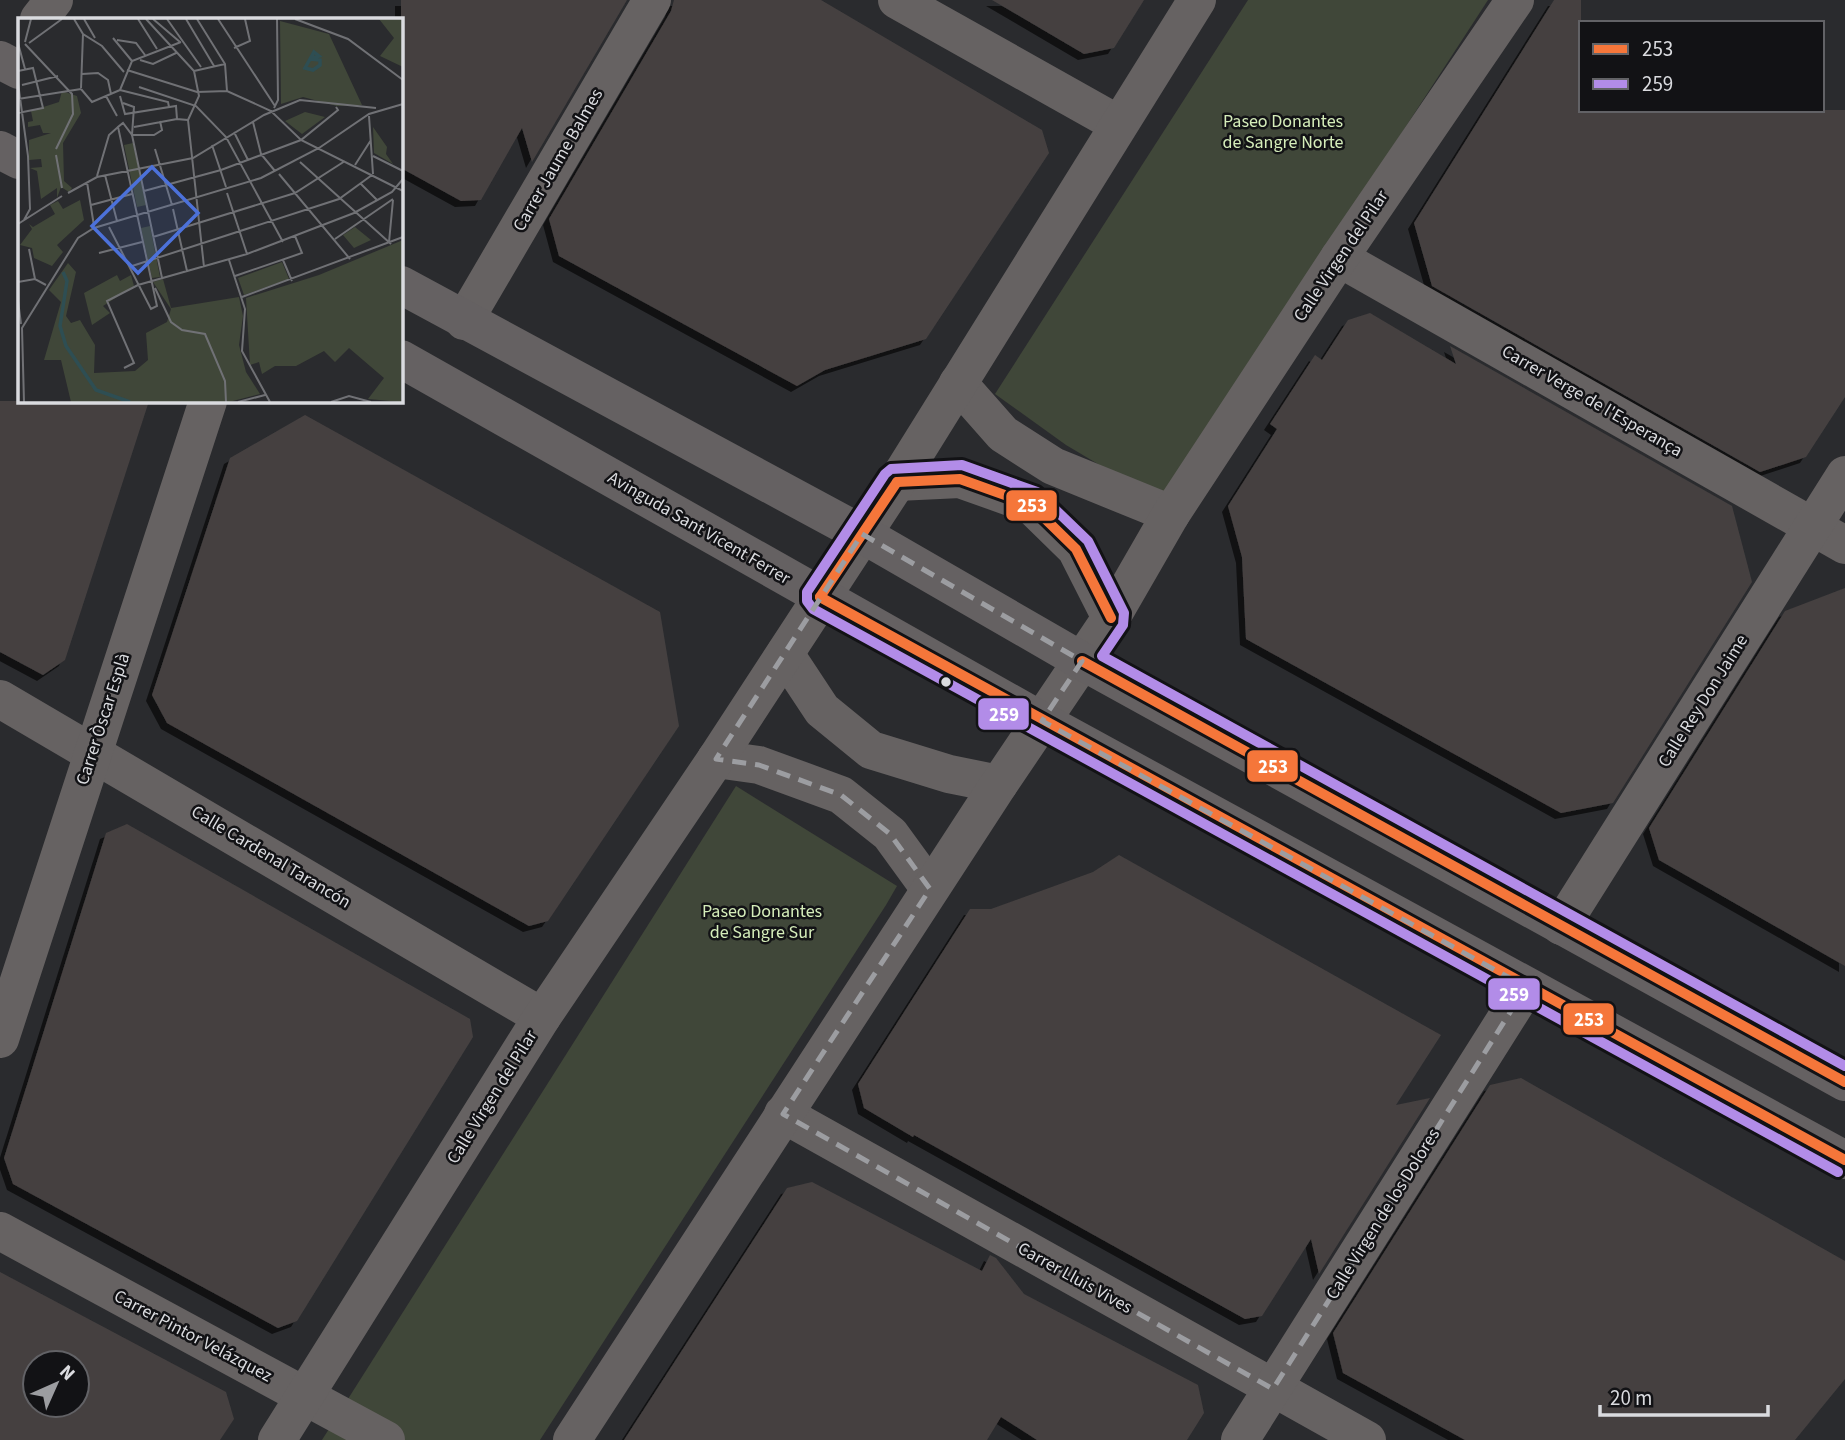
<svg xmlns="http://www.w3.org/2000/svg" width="1845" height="1440" font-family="'Source Sans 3',sans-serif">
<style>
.green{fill:#404739}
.building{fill:#454040;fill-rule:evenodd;filter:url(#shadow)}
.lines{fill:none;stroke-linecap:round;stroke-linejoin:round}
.minor{stroke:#666262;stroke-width:38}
.trunk{stroke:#656162;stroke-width:38}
.bus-1-casing{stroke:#121215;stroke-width:16}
.bus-2-casing{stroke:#121215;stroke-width:16}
.bus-1{stroke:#f5763a;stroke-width:10}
.bus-2{stroke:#b28ce8;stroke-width:10}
.marked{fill:none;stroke:#9c9da1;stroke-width:5;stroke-dasharray:14 9;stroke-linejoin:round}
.bus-dot{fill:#dadbdf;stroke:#121215;stroke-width:2.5}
.labels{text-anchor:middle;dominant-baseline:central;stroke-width:5;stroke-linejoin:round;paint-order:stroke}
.park-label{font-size:18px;fill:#d5edba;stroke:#121215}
.street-label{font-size:18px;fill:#dadbdf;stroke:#121215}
.inset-river{fill:none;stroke:#2e4e53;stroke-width:3.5}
.inset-road{fill:none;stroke:#707175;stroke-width:2}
.view{fill:#4c71da;fill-opacity:0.15;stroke:#4c71da;stroke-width:3.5}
.inset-edge{fill:none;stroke:#dadbdf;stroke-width:3.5}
.line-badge{stroke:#121215;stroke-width:2.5}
.badge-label{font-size:19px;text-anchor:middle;font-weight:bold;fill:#fff}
</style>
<defs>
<filter id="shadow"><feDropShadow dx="-6" dy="6" stdDeviation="0" flood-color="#0009"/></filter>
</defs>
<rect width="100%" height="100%" fill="#2a2b2e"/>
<g class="green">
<polygon points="1248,0 1488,0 1162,502 1066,445 995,394"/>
<polygon points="736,786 897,886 886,905 540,1440 322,1440"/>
</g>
<g class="building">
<polygon points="401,0 627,0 532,162 522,128 481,200 461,201 401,168"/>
<polygon points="674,0 821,0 1042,130 1049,153 926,339 825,370 797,386 559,256 549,219 671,11"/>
<polygon points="992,0 1144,0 1114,48 1084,54"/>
<polygon points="1554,0 1581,0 1581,110 1845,110 1845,397 1806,457 1760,472 1432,286 1414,223"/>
<polygon points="1370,313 1456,364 1450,346 1732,506 1752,582 1613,803 1561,813 1246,639 1242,557 1228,506 1277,429 1270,424 1315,355 1322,360 1348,320"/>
<polygon points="0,401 149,401 65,660 43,675 0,652"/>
<polygon points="305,415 660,612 679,726 548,921 529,926 167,723 152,695 230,458"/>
<polygon points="1845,588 1845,966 1659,860 1649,828 1785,611"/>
<polygon points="127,824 470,1019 473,1037 297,1321 278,1328 13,1184 4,1158 106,833"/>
<polygon points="1119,855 1441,1035 1396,1105 1430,1098 1319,1274 1311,1239 1262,1316 1245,1319 914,1135 913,1137 864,1108 858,1084 970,909 991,909 1093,872"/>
<polygon points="1521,1078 1845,1261 1845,1379 1795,1440 1465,1440 1343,1373 1333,1333 1490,1085"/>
<polygon points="812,1182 982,1271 990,1255 996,1258 1024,1294 1198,1385 1204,1413 1187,1440 1037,1440 1001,1417 987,1440 624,1440 787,1188"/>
<path d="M0,1272L226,1392L234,1419L220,1440H0ZM35,1363H77V1405H35Z"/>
</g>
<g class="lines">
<g class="minor">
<polyline points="897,0 1118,124"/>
<polyline points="39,19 54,0"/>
<polyline points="1339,258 1845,545"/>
<polyline points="464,321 652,0"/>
<polyline points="958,383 1003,434 1053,466 1171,514"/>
<polyline points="897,482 960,479 1030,504 1076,549 1111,618"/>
<polyline points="785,654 822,710 871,750 949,774 999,784"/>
<polyline points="0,699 542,1017"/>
<polyline points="716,759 759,765 841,795 890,834 930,889"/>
<polyline points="1561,926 1845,475"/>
<polyline points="0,1039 208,401"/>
<polyline points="783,1114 1367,1440"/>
<polyline points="0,1231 386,1440"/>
<polyline points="277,1440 542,1017 716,759 897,482 1197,0"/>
<polyline points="572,1440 999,784 1111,618 1171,514 1339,258 1515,0"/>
<polyline points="1240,1440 1526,987"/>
</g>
<g class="trunk">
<polyline points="0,60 19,70"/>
<polyline points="0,150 19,160"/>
<polyline points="401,285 862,534 1082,661 1845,1082"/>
<polyline points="401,359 1042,721 1845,1160"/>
</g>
<defs>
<g id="bus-1">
<polyline points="897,482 960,479 1030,504 1076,549 1111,618"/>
<polyline points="820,597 1845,1160"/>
<polyline points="820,597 897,482"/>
<polyline points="1082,661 1845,1082"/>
</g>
<polyline id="bus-2" points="1838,1172 813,609 807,601 807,592 885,474 891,469 962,465 1037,492 1088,541 1124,613 1123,625 1102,656 1845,1066"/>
</defs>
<use href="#bus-1" class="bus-1-casing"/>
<use href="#bus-2" class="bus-2-casing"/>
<use href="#bus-1" class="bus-1"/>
<use href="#bus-2" class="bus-2"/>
</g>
<path class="marked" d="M862,534L1082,661L1042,721L1526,987L1273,1389L783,1114L930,889L890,834L841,795L759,765L716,759Z"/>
<circle class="bus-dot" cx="946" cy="682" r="6"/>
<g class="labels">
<g class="park-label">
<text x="1283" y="121">Paseo Donantes<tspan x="1283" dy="21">de Sangre Norte</tspan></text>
<text x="762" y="911">Paseo Donantes<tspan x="762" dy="21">de Sangre Sur</tspan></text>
</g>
<g class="street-label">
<text transform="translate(558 160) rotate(-60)">Carrer Jaume Balmes</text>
<text transform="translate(1341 256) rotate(-56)">Calle Virgen del Pilar</text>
<text transform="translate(1592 401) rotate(30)">Carrer Verge de l'Esperança</text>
<text transform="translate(699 528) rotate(30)">Avinguda Sant Vicent Ferrer</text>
<text transform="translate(1703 701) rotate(-58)">Calle Rey Don Jaime</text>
<text transform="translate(103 719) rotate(-72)">Carrer Òscar Esplà</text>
<text transform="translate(271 857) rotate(31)">Calle Cardenal Tarancón</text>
<text transform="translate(492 1097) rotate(-58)">Calle Virgen del Pilar</text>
<text transform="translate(1383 1214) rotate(-58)">Calle Virgen de los Dolores</text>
<text transform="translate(1075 1278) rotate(29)">Carrer Lluis Vives</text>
<text transform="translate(193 1336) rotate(28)">Carrer Pintor Velázquez</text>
</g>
</g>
<g transform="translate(18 18)">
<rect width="385" height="385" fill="#2a2b2e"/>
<path d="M361,1H385V49L362,38L376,20ZM262,3L311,16L344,87L319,88L285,79L263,86ZM44,73L59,78L63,95L45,125L46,163L54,170L51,174L43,169L39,180V170L23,181L19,153L12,150L24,149L23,141L11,142V122L33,115H25L22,107L10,109V104L15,103L13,93L41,84ZM287,94L307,99L284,116L267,103ZM355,109L369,129L368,136L375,146L356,135ZM115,125L128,187L119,189L106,127ZM62,182L66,202L39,227L45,234L34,248L16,240L14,230L2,227L14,211L11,206L15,209L37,196L32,187L40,183L45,191ZM132,208L142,259L134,260L123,210ZM337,209L353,222L336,230L325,217ZM385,222L383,384L350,381L366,360L331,330L317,344L306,333L278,348H257L244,356L241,344L232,347L228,280L301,257ZM264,244L271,261L226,277L220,260ZM50,245L58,254L48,298L53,305L62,302L77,327L76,355L117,353L130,342L128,315L149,304L153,291L135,264L145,261L153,290L221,279L225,298L221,327L228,354L242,376L211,384H53L43,342H26L43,284L31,272ZM99,257L102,263L113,257L116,268L85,288L92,295L74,307L66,275Z" fill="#404739"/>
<path class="inset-river" d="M296,34L301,38L292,41L302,42V47L295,52L287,50ZM45,254L49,263L42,308L48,328L78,372L112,384"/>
<path class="inset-road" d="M56,1L65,16L84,28L106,54M66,1L77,20M120,1L139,31M128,1L176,53L181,78L170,102M135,1L162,24M149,1L183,49M168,1L196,48M179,1L207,46L209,73M200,1L257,88M277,1L330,21L385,62M95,20L114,43M99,22L118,25L127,37M7,24L13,1M0,25L7,51M11,25L44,1M7,26L54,76L55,96L38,131M216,30L232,23L227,1M122,42L135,46L158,35M109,52L179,74L209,73L253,93L283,122L385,173M176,53L207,46M64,56L80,55L90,62L93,76M0,65L10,138L12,191L6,202M4,67L40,58M121,69L178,88L208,119L265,224M63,70L65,16M63,71L74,84L102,72M102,72L114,43L163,24M102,72L150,84L151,89M88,78L99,98M102,78L107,96L158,88L159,101L170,102M0,81L63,71M105,85L116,89L114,117H136L144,112L142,103M256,90L260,82L259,1M0,95L25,90L15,50L0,53M351,98L355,156M170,102L186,249M235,104L243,136L257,153M116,109L159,101M216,114L230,142M194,127L208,169M137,131L154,187M38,137L44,170M355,138L385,153M282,144L373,226M337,147L353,122M261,156L332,241M87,157L99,203M79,158L91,117L100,109M69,164L76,208M342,165L359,182M126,173L203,152L283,122L320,92L318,89M50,175L79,159L175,140L246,97L282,82L358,90M209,175L229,236M73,187L114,176M155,191L169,253M0,206L44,178M91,209L133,291L139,288L100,109L105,105L114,117L144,260M135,219L277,175L327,143M317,221L375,181M371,224L375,182M11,231L17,261M81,235L124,224M211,242L227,291L224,333L252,384M265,242L274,263M111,249L321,181L354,157M217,258L284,235L277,218M0,264L17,261L28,267M137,270L153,304L164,312L187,316L207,363L208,384M224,279L385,219M0,283L3,306M106,350L116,345L89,283L120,267L229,236L336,195L374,174L385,161M6,384L4,310L60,220L76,210L243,160L301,130L351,96L385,86M220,384L247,377M313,384L331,378L353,384"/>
<path class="view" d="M134,149L180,195L120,255L74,208Z"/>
<rect width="385" height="385" class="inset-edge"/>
</g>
<g class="line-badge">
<rect x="1005" y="489" width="53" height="33" rx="7" fill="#f5763a"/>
<rect x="977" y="697" width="53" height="34" rx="7" fill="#b28ce8"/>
<rect x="1246" y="749" width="53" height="34" rx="7" fill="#f5763a"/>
<rect x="1487" y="977" width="54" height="34" rx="7" fill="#b28ce8"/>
<rect x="1562" y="1002" width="53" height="34" rx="7" fill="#f5763a"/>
</g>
<g class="badge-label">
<text x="1032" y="512">253</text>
<text x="1004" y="721">259</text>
<text x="1273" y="773">253</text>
<text x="1514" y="1001">259</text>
<text x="1589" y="1026">253</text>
</g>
<rect x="1579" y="21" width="245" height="91" fill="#121215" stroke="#626266" stroke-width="2"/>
<rect x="1593" y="44" width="35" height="10" fill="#f5763a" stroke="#626266" stroke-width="2"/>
<text x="1642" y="56" font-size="21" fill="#dadbdf">253</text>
<rect x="1593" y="79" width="35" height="10" fill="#b28ce8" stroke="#626266" stroke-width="2"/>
<text x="1642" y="91" font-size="21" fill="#dadbdf">259</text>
<g transform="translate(56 1384) rotate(45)"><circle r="33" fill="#121215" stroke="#626266" stroke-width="2"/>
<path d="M0-5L12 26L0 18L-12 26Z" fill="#9c9da1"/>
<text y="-10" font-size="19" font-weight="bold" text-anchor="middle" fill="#dadbdf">N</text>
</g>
<path d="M1600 1405v10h168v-10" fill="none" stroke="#dadbdf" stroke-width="3.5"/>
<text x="1610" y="1405" font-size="21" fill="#dadbdf" stroke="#121215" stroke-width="5" paint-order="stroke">20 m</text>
</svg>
